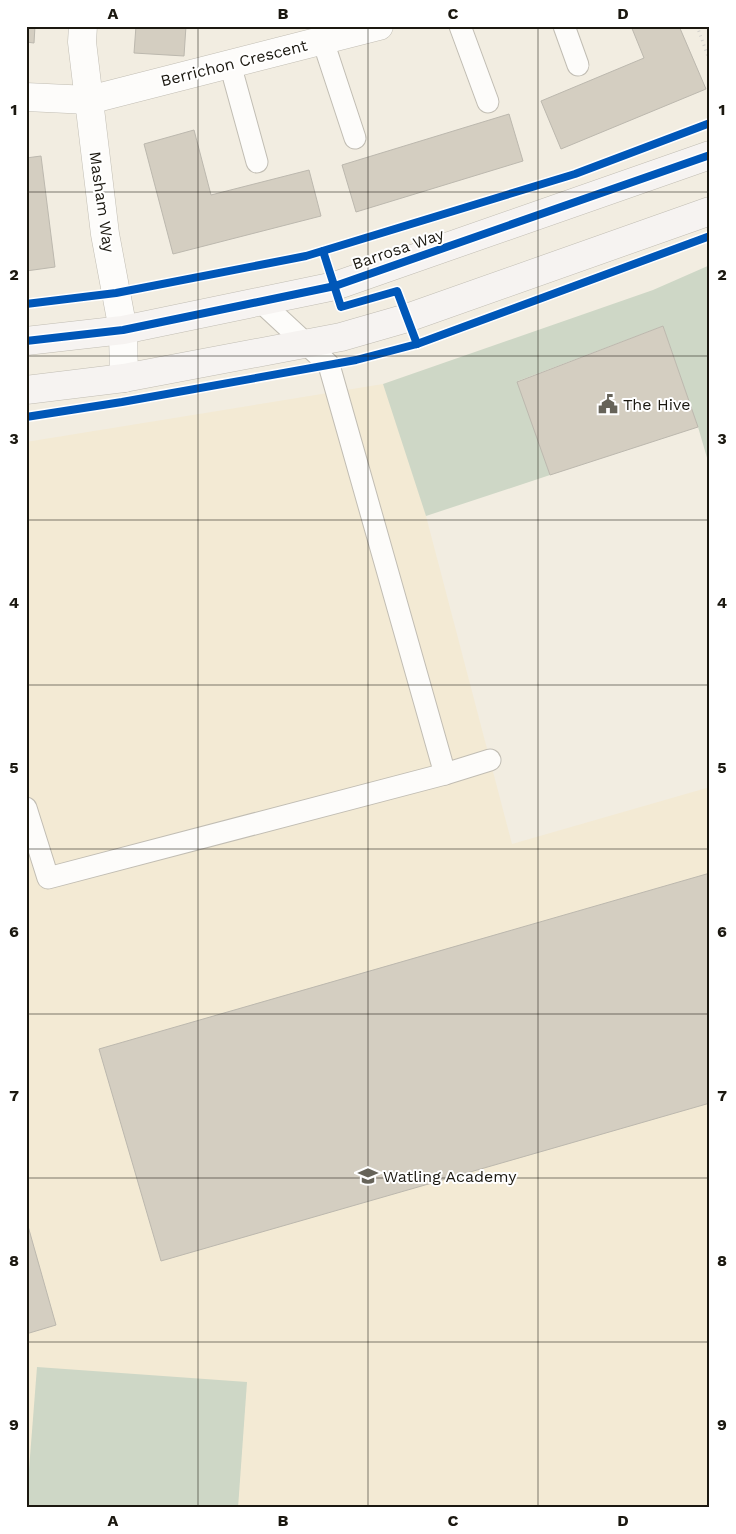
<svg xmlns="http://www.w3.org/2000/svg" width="736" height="1534" font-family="'Work Sans',sans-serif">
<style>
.built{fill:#f3ead4}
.green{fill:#ced7c6}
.building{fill:#d4cec1;stroke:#bcb8ae}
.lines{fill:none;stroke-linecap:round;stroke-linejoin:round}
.lane-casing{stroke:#c1bdb3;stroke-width:23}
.street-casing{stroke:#c1bdb3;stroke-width:29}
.secondary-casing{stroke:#c1bdb3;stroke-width:29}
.path{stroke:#d1cfcb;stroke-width:3;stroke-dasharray:1 4;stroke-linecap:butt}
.lane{stroke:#fdfcfa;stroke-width:21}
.street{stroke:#fdfcfa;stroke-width:28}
.secondary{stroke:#f6f3f1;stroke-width:28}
.cycleway-casing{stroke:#fff;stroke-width:11}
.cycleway{stroke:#0057b8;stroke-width:8}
.grid{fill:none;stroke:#1b1810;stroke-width:1;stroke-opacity:0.55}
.labels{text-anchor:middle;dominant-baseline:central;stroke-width:4;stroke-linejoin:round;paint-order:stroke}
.street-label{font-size:16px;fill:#1b1810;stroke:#fff}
.poi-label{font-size:16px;fill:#1b1810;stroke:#fff;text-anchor:start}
.neatline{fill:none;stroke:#1b1810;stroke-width:2}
.grid-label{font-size:16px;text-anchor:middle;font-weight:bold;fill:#1b1810}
</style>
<rect width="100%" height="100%" fill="#f2ede1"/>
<polygon class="built" points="383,384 416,478 512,844 710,787 710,1508 26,1508 26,442"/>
<g class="green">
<polygon points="710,265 710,468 698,427 663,326 518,381 550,475 426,516 383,384 653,290"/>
<polygon points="37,1367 247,1382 238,1508 26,1508"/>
</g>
<g class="building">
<polygon points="26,26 35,26 34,43 26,42"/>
<polygon points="136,26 186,26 184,56 134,53"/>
<polygon points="631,26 679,26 706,89 561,149 541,101 644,58"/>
<polygon points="509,114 523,161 356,212 342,165"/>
<polygon points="194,130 211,195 309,170 321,216 173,254 144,144"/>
<polygon points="41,156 55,267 26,271 26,158"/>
<polygon points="663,326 698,427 550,475 517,382"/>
<polygon points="710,873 710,1103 161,1261 99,1049"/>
<polygon points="26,1219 56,1325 26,1334"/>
</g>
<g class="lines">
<defs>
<g id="lane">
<polyline points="460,26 488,102"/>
<polyline points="564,26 578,65"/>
<polyline points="323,41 355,138"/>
<polyline points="230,64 257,162"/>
<polyline points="445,774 490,760"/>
<polyline points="26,808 48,878 445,774 329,365 261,302"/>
</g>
<g id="street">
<polyline points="83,26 82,42 105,234 123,330 124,378"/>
<polyline points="26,97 89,100 379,26"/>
</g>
<g id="secondary">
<polyline points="26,341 123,330 335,286 710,155"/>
<polyline points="26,390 124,378 341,337 407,318 710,211"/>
</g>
</defs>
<use href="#lane" class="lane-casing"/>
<use href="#street" class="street-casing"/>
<use href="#secondary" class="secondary-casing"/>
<polyline class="path" points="697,26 710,62"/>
<use href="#lane" class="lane"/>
<use href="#street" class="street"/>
<use href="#secondary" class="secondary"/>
<defs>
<g id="cycleway">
<polyline points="323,251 341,307 397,291 417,344"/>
<polyline points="26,304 116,293 306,256 575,174 710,123"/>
<polyline points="26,341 123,330 335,286 710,155"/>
<polyline points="26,417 122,402 356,360 417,344 710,236"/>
</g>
</defs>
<use href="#cycleway" class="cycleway-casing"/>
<use href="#cycleway" class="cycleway"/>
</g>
<path class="grid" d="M198,26V1508M368,26V1508M538,26V1508M26,192H710M26,356H710M26,520H710M26,685H710M26,849H710M26,1014H710M26,1178H710M26,1342H710"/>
<defs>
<symbol id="civic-bare" viewBox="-9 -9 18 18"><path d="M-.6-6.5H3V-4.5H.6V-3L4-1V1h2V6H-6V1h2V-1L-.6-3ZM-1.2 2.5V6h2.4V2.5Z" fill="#666359" stroke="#fff" stroke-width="2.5" paint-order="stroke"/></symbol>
<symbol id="school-bare" viewBox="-9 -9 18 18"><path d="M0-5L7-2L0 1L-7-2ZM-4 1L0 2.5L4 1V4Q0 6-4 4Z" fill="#666359" stroke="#fff" stroke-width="2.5" paint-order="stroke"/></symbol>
</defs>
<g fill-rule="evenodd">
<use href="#civic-bare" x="594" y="390" width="28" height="28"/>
<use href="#school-bare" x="354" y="1162" width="28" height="28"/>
</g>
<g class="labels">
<g class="street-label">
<text transform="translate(234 63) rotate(-14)">Berrichon Crescent</text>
<text transform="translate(102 202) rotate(82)">Masham Way</text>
<text transform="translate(398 249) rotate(-19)">Barrosa Way</text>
</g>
<g class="poi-label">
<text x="623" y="404">The Hive</text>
<text x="383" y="1176">Watling Academy</text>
</g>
</g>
<rect width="736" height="1534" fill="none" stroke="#ffffff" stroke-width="55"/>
<rect x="28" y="28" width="680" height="1478" class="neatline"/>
<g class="grid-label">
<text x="113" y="19">A</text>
<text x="283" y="19">B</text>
<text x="453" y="19">C</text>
<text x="623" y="19">D</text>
<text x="14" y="115">1</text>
<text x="722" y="115">1</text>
<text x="14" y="280">2</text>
<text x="722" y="280">2</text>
<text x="14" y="444">3</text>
<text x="722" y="444">3</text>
<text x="14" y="608">4</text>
<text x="722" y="608">4</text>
<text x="14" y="773">5</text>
<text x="722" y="773">5</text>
<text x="14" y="937">6</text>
<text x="722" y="937">6</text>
<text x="14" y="1101">7</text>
<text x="722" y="1101">7</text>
<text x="14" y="1266">8</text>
<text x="722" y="1266">8</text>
<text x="14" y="1430">9</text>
<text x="722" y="1430">9</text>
<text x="113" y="1526">A</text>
<text x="283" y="1526">B</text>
<text x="453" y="1526">C</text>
<text x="623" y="1526">D</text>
</g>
</svg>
